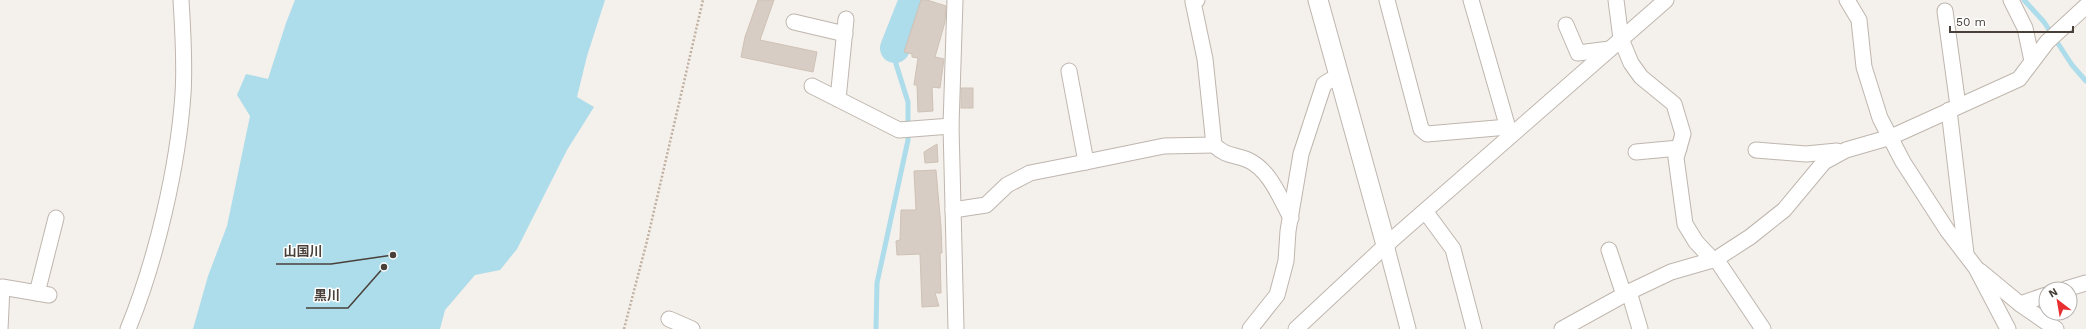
<svg xmlns="http://www.w3.org/2000/svg" width="2086" height="329" font-family="'Work Sans','Noto Sans JP',sans-serif">
<style>
.water{fill:#addceb}
.lines{fill:none;stroke-linecap:round;stroke-linejoin:round}
.stream{stroke:#addceb;stroke-width:5}
.river{stroke:#addceb;stroke-width:30}
.building{fill:#d8cdc4;stroke:#cfc1b5}
.minor-casing{stroke:#bfb6ae;stroke-width:17}
.tertiary-casing{stroke:#bfb6ae;stroke-width:21}
.path{stroke:#c0b0a1;stroke-width:2.5;stroke-dasharray:2 2;stroke-linecap:butt}
.minor{stroke:#fff;stroke-width:15}
.tertiary{stroke:#fff;stroke-width:19}
.leader{fill:none;stroke:#484039;stroke-width:1.5}
.callout-dot{fill:#484039;stroke:#fff;stroke-width:1.5}
.callout-label{font-size:13px;text-anchor:middle;font-weight:bold;fill:#484039;stroke:#fff;stroke-width:3;stroke-linejoin:round;paint-order:stroke}
</style>
<rect width="100%" height="100%" fill="#f4f0eb"/>
<polygon class="water" points="295,0 605,0 587,56 577,97 594,107 567,150 517,249 500,270 475,275 445,310 440,329 193,329 208,276 227,226 250,116 237,95 246,74 268,79 286,23"/>
<g class="lines">
<g class="stream">
<polyline points="2024,0 2044,22 2072,65 2086,81"/>
<polyline points="876,329 877,283 908,140 908,102 896,64 895,48"/>
</g>
<polyline class="river" points="895,48 914,0"/>
</g>
<g class="building">
<polygon points="758,0 774,0 760,40 817,52 813,72 741,57 745,37"/>
<polygon points="921,0 927,0 946,6 945,22 935,57 944,59 940,88 932,87 933,111 918,112 917,85 914,85 918,58 912,57 912,54 904,52"/>
<rect x="961" y="88" width="12" height="20"/>
<polygon points="937,144 938,162 925,163 924,152"/>
<polygon points="936,170 941,227 942,253 940,253 941,293 935,293 939,306 922,307 920,254 897,255 896,241 900,240 901,210 916,210 914,171"/>
</g>
<g class="lines">
<defs>
<g id="minor">
<polyline points="955,0 951,126 956,329"/>
<polyline points="1387,0 1421,129 1427,134 1508,127"/>
<polyline points="1471,0 1510,135"/>
<polyline points="1616,0 1621,39 1631,63 1641,77 1674,104 1683,134 1676,158 1685,224 1696,242 1713,260"/>
<polyline points="1847,0 1859,20 1864,67 1880,118 1903,162 1947,230 1976,268 2008,329"/>
<polyline points="2011,0 2025,28 2032,61"/>
<polyline points="1945,11 1958,106"/>
<polyline points="794,22 845,34"/>
<polyline points="1566,25 1578,53 1610,49"/>
<polyline points="812,86 899,130 951,126"/>
<polyline points="838,99 846,19"/>
<polyline points="1949,110 1966,254"/>
<path d="M1214,145C1227,157 1233,154 1248,160C1270,170 1280,198 1291,218"/>
<polyline points="1756,150 1806,154 1837,151"/>
<polyline points="1636,152 1679,148"/>
<polyline points="1086,162 1164,146 1214,145 1205,59 1193,2 1197,0"/>
<polyline points="953,210 986,205 1007,185 1030,173 1086,162 1069,71"/>
<polyline points="1425,211 1453,249 1474,329"/>
<polyline points="1386,245 1408,329"/>
<polyline points="1609,250 1624,295"/>
<polyline points="1716,259 1763,329"/>
<polyline points="1980,271 2020,304 2056,329"/>
<polyline points="2066,289 2086,283"/>
<polyline points="1629,292 1640,329"/>
<polyline points="37,293 56,218"/>
<polyline points="2020,304 2046,295"/>
<polyline points="669,319 692,329"/>
<polyline points="0,329 2,287 49,295"/>
<path d="M128,329C156,261 178,167 183,94C185,63 183,31 181,0"/>
<polyline points="1250,329 1277,295 1286,261 1288,231 1301,154 1324,84 1339,75"/>
<polyline points="1296,329 1386,245 1666,0"/>
<polyline points="1562,329 1629,292 1671,272 1716,259 1750,237 1784,210 1824,162 1846,150 1891,137 2019,79 2047,42 2086,6"/>
</g>
<polyline id="tertiary" points="1318,0 1386,245"/>
</defs>
<use href="#minor" class="minor-casing"/>
<use href="#tertiary" class="tertiary-casing"/>
<polyline class="path" points="624,329 647,241 703,0"/>
<use href="#minor" class="minor"/>
<use href="#tertiary" class="tertiary"/>
</g>
<path class="leader" d="M393 255L331 264H276M384 267L348 308H306"/>
<g class="callout-dot">
<circle cx="393" cy="255" r="4"/>
<circle cx="384" cy="267" r="4"/>
</g>
<g class="callout-label">
<text x="303" y="256">山国川</text>
<text x="327" y="300">黒川</text>
</g>
<g transform="translate(2058 301) rotate(329)"><circle r="19" fill="#ffffff" stroke="#b6b3b0"/>
<path d="M0-3L7 15L0 10L-7 15Z" fill="#e72f31"/>
<text y="-6" font-size="11" font-weight="bold" text-anchor="middle" fill="#484039">N</text>
</g>
<path d="M1950 26v6h123v-6" fill="none" stroke="#484039" stroke-width="2"/>
<text x="1956" y="26" font-size="12" fill="#484039" stroke="#ffffff" stroke-width="3" paint-order="stroke">50 m</text>
</svg>
